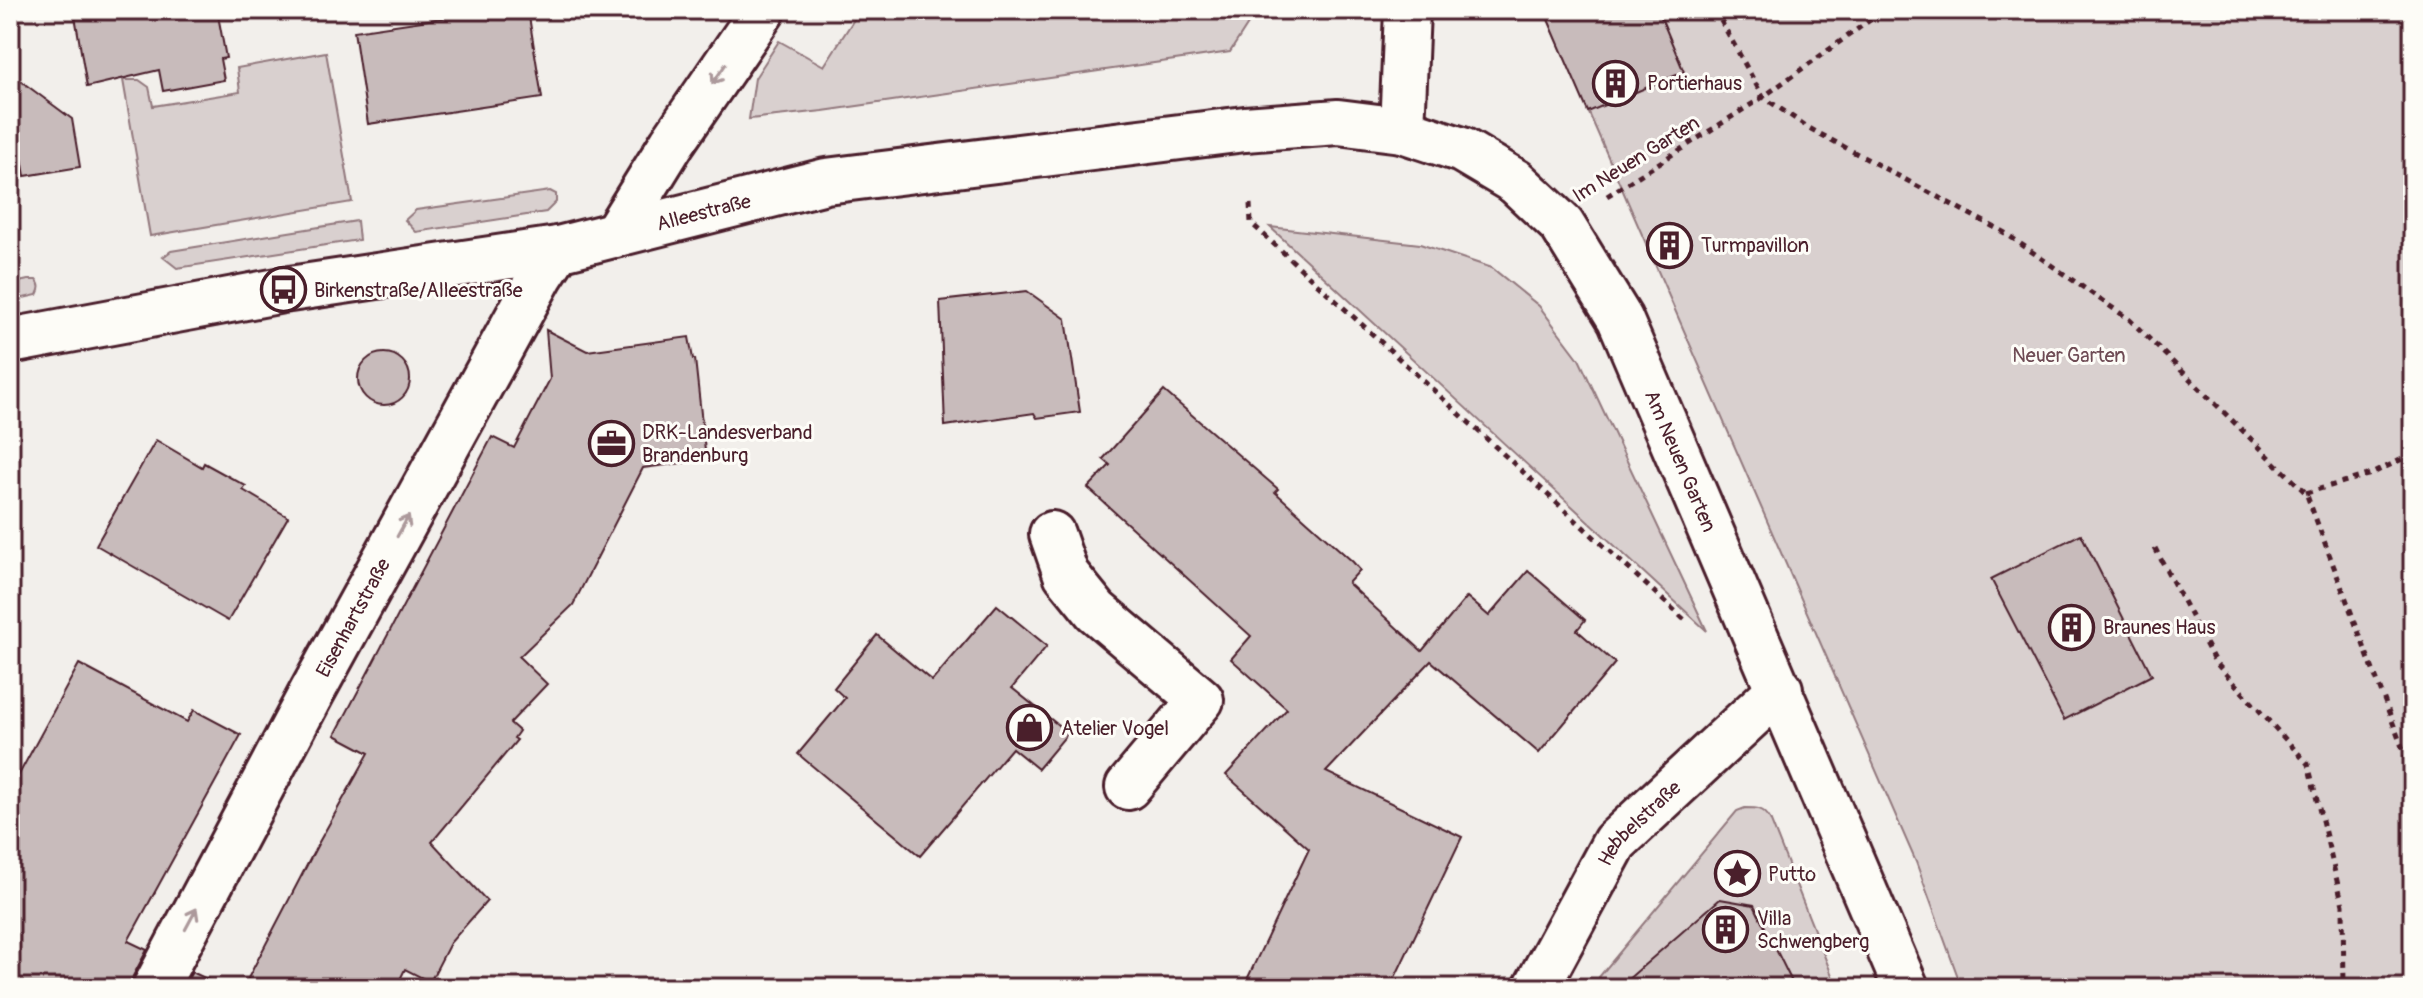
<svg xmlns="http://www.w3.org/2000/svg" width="2423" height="998" font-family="Pangolin,sans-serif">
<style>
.green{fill:#d9d0cf;stroke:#92787d;stroke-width:2}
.building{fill:#c8bbbb;stroke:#4a1f2b;stroke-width:2}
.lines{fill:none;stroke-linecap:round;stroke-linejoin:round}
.minor-casing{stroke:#4a1f2b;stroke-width:50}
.path{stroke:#4a1f2b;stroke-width:5;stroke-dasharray:6 6;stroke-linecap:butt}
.minor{stroke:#fdfcf7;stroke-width:44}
.oneway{stroke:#ac999b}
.labels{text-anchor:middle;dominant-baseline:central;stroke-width:6;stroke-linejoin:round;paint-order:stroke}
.poi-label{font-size:20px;fill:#4a1f2b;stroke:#fdfcf7;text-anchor:start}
.street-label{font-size:20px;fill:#4a1f2b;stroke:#fdfcf7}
.park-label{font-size:20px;fill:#6e4b54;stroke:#fdfcf7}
</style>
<rect width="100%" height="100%" fill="#f2efeb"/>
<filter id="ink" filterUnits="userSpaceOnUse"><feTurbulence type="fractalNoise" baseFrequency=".0125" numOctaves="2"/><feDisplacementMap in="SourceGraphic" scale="16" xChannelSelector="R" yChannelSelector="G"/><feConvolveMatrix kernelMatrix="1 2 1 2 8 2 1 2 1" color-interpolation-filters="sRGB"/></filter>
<g filter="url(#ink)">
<g class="green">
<polygon points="860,10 1257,10 1230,52 823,111 749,119 755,78 779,41 824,66"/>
<polygon points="1544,10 2413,10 2413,988 1962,988 1916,862"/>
<polygon points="326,52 352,202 150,236 123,80 139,80 149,87 153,106 240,92 237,68"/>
<polygon points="550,191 556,194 556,202 546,212 416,232 405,220 416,210"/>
<polygon points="357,221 359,240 177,268 163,257 171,251"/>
<polygon points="1270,227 1420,244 1492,268 1539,306 1579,359 1707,631"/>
<path d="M28,280H36C41,285 40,289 37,295L10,301V284Z"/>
<path d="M1745,808C1757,808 1764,808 1770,819L1837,988H1607L1599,977L1737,811Z"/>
</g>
<g class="building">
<polygon points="74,10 217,10 226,58 220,59 224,80 163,91 159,70 87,87"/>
<polygon points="496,10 528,10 542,98 368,124 354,31"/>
<polygon points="1544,10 1658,10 1684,72 1588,112"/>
<polygon points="10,73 72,119 80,167 25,176 10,89"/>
<polygon points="1027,291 1066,319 1080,412 1037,418 1034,413 945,426 940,301"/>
<polygon points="546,330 587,351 689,337 693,359 695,359 706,460 643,468 573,605 519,657 547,684 510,723 519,731 514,738 517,740 432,842 487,901 450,943 430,982 405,969 396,988 243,988 319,842 369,753 335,735 492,437 514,448 550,379"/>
<circle cx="384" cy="379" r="26"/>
<polygon points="1164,391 1278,489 1275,492 1353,562 1360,570 1348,583 1422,651 1467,597 1489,616 1528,571 1585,620 1577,630 1615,663 1539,753 1431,661 1326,772 1462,837 1390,988 1243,988 1309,849 1226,775 1287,709 1231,659 1251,636 1088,488 1110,465 1103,459"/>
<polygon points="156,440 202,467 204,463 246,486 243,490 288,517 228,621 96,545"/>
<polygon points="2081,534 2152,675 2064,720 1991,579"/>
<polygon points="997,605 1047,646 1012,688 1068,733 1038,769 1012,748 920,856 798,754 845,698 834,688 877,635 932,681"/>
<polygon points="79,664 187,722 194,710 241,735 128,941 147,950 133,976 130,988 10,988 10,791"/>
<polygon points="1720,899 1754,905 1795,988 1618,988"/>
<polygon points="192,972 226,988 183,988"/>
</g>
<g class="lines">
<defs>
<g id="minor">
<polyline points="1402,130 1407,10"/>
<polyline points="615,235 672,143 763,10"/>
<path id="s1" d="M10,341L283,290L558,249L826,181L1245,129L1338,122L1402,130L1462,150L1516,182L1562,225L1620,319L1906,988"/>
<polyline points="1052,534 1066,574 1096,611 1201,700 1128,787"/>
<path id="s2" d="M155,988L312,692L541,275L558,249"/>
<path id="s3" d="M1536,988L1615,842L1780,689"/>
</g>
</defs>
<use href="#minor" class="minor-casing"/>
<g class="path">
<polyline points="1715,10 1763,97 1809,128 2005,233 2130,320 2306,493 2413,776"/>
<polyline points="1607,196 1763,97 1884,10"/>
<polyline points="1250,204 1251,223 1688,623"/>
<polyline points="2306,493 2371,474 2413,454"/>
<polyline points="2155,548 2215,662 2308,764 2343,905 2344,988"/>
</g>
<use href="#minor" class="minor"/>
</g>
<defs><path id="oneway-shaft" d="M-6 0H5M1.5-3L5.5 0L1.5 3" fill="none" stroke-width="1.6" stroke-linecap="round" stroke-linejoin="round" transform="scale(2)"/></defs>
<g class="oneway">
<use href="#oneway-shaft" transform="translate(719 74) rotate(124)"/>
<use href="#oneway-shaft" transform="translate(403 526) rotate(-61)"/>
<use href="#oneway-shaft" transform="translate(191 919) rotate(-62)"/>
</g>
</g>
<defs>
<symbol id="building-ring" viewBox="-11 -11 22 22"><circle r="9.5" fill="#fdfcf7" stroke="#4a1f2b" stroke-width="1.5"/><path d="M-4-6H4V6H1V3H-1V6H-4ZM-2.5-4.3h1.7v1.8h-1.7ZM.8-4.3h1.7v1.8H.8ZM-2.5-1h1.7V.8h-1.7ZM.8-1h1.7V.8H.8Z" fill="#4a1f2b"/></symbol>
<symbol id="bus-ring" viewBox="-11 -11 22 22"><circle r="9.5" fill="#fdfcf7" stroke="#4a1f2b" stroke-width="1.5"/><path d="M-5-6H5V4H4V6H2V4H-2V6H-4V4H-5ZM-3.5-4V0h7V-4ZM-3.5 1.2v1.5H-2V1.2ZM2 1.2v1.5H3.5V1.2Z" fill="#4a1f2b"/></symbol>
<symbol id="office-ring" viewBox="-11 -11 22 22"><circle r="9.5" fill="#fdfcf7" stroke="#4a1f2b" stroke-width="1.5"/><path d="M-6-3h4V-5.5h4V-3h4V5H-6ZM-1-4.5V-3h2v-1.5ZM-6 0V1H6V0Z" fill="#4a1f2b"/></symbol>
<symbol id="shop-ring" viewBox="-11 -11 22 22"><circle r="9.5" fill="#fdfcf7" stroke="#4a1f2b" stroke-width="1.5"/><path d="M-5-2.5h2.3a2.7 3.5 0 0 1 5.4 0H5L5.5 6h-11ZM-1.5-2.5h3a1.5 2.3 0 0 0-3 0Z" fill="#4a1f2b"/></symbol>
<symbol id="sight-ring" viewBox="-11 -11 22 22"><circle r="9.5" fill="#fdfcf7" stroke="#4a1f2b" stroke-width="1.5"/><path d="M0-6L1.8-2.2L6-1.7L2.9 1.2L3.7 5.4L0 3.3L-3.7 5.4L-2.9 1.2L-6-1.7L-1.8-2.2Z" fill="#4a1f2b"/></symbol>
</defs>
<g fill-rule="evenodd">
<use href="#building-ring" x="1590" y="58" width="51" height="51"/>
<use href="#building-ring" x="1644" y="220" width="51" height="51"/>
<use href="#bus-ring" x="258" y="264" width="51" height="51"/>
<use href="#office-ring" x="586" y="418" width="51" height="51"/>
<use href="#building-ring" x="2046" y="602" width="51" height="51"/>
<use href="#shop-ring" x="1004" y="702" width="51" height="51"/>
<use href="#sight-ring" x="1712" y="848" width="51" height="51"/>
<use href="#building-ring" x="1700" y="904" width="51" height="51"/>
</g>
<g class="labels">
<g class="poi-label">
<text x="1647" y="83">Portierhaus</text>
<text x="1701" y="245">Turmpavillon</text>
<text x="314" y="290">Birkenstraße/Alleestraße</text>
<text x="642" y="432">DRK-Landesverband<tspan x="642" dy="23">Brandenburg</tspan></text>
<text x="2103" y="627">Braunes Haus</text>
<text x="1061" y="728">Atelier Vogel</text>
<text x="1768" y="874">Putto</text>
<text x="1757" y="918">Villa<tspan x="1757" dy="23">Schwengberg</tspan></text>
</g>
<g class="street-label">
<text transform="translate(1636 159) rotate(-32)">Im Neuen Garten</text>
<text stroke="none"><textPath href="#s1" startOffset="706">Alleestraße</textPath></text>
<text stroke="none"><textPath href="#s1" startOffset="1866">Am Neuen Garten</textPath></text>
<text stroke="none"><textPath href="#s2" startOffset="420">Eisenhartstraße</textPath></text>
<text stroke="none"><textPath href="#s3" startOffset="196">Hebbelstraße</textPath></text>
</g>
<g class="park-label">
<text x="2069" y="355">Neuer Garten</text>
</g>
</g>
<rect width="2423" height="998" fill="none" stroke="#fdfcf7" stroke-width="40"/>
<rect x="20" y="20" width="2383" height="958" fill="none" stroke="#4a1f2b" stroke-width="3" filter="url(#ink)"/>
</svg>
